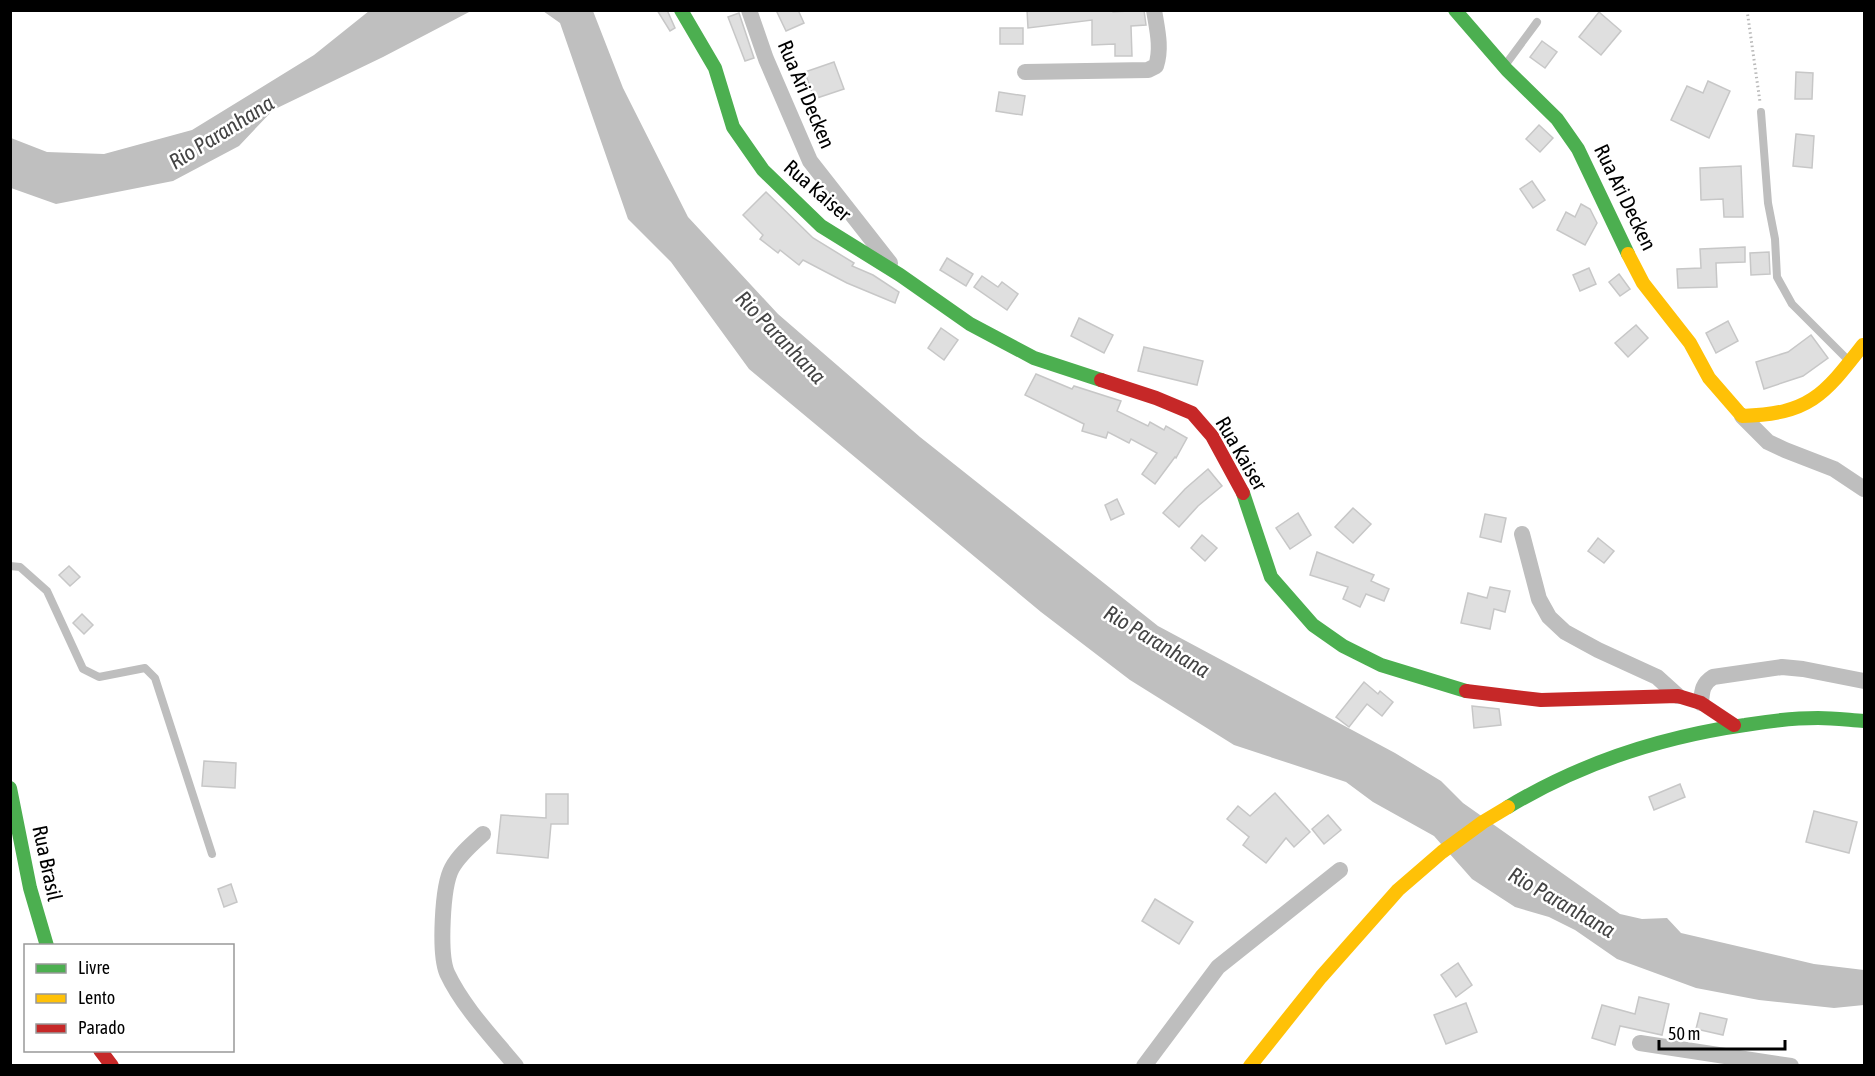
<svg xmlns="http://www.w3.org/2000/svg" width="1875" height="1076" font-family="'Asap Condensed',sans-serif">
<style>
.water{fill:#bfbfbf}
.building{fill:#dfdfdf;stroke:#c7c7c7;stroke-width:1.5}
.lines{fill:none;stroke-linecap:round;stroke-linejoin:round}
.path{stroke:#b9b9b9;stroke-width:3;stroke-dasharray:1.5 3;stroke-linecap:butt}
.lane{stroke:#bebebe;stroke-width:8}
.street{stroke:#bebebe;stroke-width:16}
.fast{stroke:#4caf50;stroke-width:14}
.slow{stroke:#ffc107;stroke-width:14}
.jam{stroke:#c62828;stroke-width:14}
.labels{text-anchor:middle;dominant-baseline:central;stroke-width:5;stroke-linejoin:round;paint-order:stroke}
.street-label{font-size:21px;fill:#000;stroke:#fff}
.water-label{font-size:22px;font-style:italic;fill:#444;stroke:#fff}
</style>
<rect width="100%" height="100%" fill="#fff"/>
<g class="water">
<polygon points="369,11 471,11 383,57 273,110 239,146 173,181 56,204 11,188 11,138 47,152 104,154 192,130 314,55"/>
<polygon points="543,11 593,11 623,88 688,217 778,314 920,437 1158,626 1395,753 1441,781 1463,803 1620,914 1642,919 1667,918 1681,933 1814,964 1864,970 1864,1005 1834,1008 1759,1000 1696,988 1617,959 1575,930 1549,917 1515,907 1472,879 1434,836 1373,802 1346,782 1234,745 1130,680 1041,612 749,369 671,262 628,219 560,23"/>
</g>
<g class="building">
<polygon points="657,10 667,10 675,28 670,31"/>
<polygon points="776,10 798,10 804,23 786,31"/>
<polygon points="1027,10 1112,10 1113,12 1144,10 1146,25 1131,26 1132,56 1115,56 1115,44 1092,45 1092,20 1028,28"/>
<polygon points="1599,12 1621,31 1601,55 1579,37"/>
<polygon points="739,13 754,58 745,61 728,17"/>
<rect x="1000" y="28" width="23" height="16"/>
<polygon points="1542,41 1557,52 1545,68 1530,57"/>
<polygon points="834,62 844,89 814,99 805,72"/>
<polygon points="1796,72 1813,73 1812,99 1795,99"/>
<polygon points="1708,81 1730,91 1709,138 1671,120 1687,86 1703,93"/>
<polygon points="999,92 1025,96 1022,115 996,111"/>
<polygon points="1539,125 1553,138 1540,152 1526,139"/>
<polygon points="1796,134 1814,136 1812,168 1793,166"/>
<polygon points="1741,166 1743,217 1724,217 1723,199 1701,200 1700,168"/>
<polygon points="1532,181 1545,200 1533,208 1520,189"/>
<polygon points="766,192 813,238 854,263 852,266 873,275 899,292 895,303 847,283 803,260 799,265 780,250 778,253 760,239 763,235 743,215"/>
<polygon points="1581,204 1590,209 1597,223 1585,245 1557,230 1566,212 1575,217"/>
<polygon points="1745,247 1745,262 1716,263 1717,287 1678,288 1677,269 1701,268 1700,249"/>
<polygon points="1769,252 1770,274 1751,275 1750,253"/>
<polygon points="947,258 973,274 966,286 940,270"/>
<polygon points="1589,268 1596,284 1580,291 1573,275"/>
<polygon points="1619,274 1630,289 1620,296 1609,282"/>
<polygon points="982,276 998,287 1002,282 1018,294 1007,310 974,287"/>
<polygon points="1079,318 1113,335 1104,353 1071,336"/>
<polygon points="1728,321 1738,341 1716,353 1706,333"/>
<polygon points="1636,325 1648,338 1628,357 1615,343"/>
<polygon points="941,328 958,340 944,360 928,348"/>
<polygon points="1811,335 1828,358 1803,376 1764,389 1756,362 1788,352"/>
<polygon points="1144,347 1203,361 1197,385 1138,371"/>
<polygon points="1036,374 1072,389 1074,386 1121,401 1117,411 1148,426 1150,422 1164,430 1166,426 1187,438 1176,458 1175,457 1155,484 1142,474 1157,453 1131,439 1129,443 1108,432 1106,438 1082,431 1084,424 1025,395"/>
<polygon points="1208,469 1222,486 1198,506 1179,527 1163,513 1185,489"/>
<polygon points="1117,499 1124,514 1111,520 1105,505"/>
<polygon points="1353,508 1371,524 1353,543 1335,527"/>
<polygon points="1298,513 1311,535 1290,549 1276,528"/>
<polygon points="1485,514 1506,518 1501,542 1480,537"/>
<polygon points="1202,535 1217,548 1205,561 1191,548"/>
<polygon points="1598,538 1614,551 1604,563 1588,551"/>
<polygon points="1317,552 1374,575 1371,581 1389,589 1384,601 1366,594 1360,607 1343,599 1348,587 1310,575"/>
<polygon points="69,566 80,577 70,586 59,575"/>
<polygon points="1490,587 1510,591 1505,612 1494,609 1490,629 1461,623 1468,593 1487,598"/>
<polygon points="82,614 93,625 84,634 73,623"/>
<polygon points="1364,682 1378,694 1380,691 1393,702 1382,716 1367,704 1349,727 1336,717"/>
<polygon points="1472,706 1499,709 1501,725 1474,728"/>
<polygon points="204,761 236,763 235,788 202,786"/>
<polygon points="1680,784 1685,797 1654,810 1649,797"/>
<polygon points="1275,793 1310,832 1294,847 1286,838 1266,863 1243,845 1249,837 1227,819 1238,806 1250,816"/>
<polygon points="546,794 568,794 568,824 551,824 548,858 497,853 501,815 546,818"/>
<polygon points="1814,811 1857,822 1849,853 1806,842"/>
<polygon points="1328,815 1341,830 1324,844 1312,829"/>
<polygon points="231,884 237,902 224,907 218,889"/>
<polygon points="1155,899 1193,922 1179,944 1142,921"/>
<polygon points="1458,963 1472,985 1456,997 1441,975"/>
<polygon points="1639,997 1669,1004 1662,1035 1620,1026 1615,1045 1592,1038 1602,1005 1635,1014"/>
<polygon points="1466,1003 1477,1032 1446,1044 1434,1015"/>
<polygon points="1700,1013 1727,1019 1723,1035 1696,1029"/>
</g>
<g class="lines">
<polyline class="path" points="1747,10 1760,102"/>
<g class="lane">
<polyline points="1506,64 1537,22"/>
<polyline points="1761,112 1768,203 1775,239 1777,277 1792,304 1849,361"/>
<polyline points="10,566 20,567 47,591 83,669 99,677 145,668 155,678 212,854"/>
</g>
<g class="street">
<polyline points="749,10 766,59 810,161 890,263"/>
<path d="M1025,72L1148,70L1156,66C1162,48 1157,29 1154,10"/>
<polyline points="1742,416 1768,442 1785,450 1834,469 1864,489"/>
<polyline points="1522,534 1539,599 1549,617 1565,632 1598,650 1657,677 1678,696"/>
<path d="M1701,703C1702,691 1702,684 1713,677L1782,667L1803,669L1864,681"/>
<path d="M483,834C472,844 459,855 452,868C442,886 439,954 447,973C463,1007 492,1037 516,1066"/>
<polyline points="1640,1043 1791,1066"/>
<polyline points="1144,1066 1218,967 1340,870"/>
</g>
<g class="fast">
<polyline points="681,10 715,68 733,127 763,170 821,226 900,275 970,324 1034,358 1101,380"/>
<polyline points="1455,10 1507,70 1557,119 1578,149 1628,254"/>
<polyline points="1243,493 1271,577 1313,625 1343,646 1381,665 1466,691"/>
<polyline points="10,788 30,888 47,946"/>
<path d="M1508,807C1581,763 1661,737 1745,725C1769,721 1794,718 1818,718C1833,718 1849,720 1864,721"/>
</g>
<g class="slow">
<path d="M1628,254L1643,283L1690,343L1709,378L1742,416C1810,414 1824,395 1863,345"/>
<polyline points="1250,1066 1321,977 1398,890 1442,852 1483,822 1508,807"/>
</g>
<g class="jam">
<polyline points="1101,380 1156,398 1192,413 1212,436 1243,493"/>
<polyline points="1466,691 1541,700 1678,696 1701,703 1734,725"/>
<polyline points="100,1050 112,1066"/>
</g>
</g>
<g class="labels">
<g class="street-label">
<text transform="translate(807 94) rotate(67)">Rua Ari Decken</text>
<text transform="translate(818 190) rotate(41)">Rua Kaiser</text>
<text transform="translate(1626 197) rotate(64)">Rua Ari Decken</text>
<text transform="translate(1242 453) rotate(60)">Rua Kaiser</text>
<text transform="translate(48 863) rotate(78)">Rua Brasil</text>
</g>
<g class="water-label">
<text transform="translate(221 132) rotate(-32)">Rio Paranhana</text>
<text transform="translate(781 337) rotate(46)">Rio Paranhana</text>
<text transform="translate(1157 641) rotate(31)">Rio Paranhana</text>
<text transform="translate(1562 902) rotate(30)">Rio Paranhana</text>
</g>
</g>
<rect width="1875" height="1076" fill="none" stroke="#000000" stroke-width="24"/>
<rect x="24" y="944" width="210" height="108" fill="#ffffff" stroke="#999999" stroke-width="1.5"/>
<rect x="36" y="964" width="30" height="9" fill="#4caf50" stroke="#999999" stroke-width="1.5"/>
<text x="78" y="974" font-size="18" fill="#000000">Livre</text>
<rect x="36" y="994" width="30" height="9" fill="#ffc107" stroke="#999999" stroke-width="1.5"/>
<text x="78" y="1004" font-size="18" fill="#000000">Lento</text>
<rect x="36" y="1024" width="30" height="9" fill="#c62828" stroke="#999999" stroke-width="1.5"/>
<text x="78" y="1034" font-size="18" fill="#000000">Parado</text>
<path d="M1659 1040v9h126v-9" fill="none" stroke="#000000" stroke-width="3"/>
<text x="1668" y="1040" font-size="18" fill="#000000" stroke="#ffffff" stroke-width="4.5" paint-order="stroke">50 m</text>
</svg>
